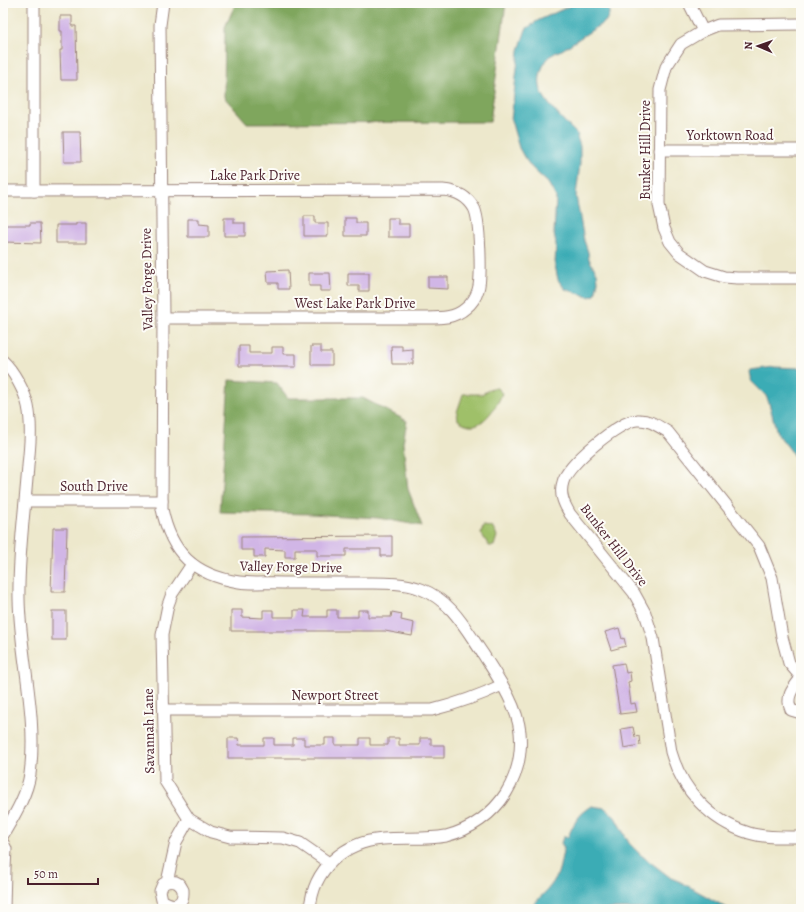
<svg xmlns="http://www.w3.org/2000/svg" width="804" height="912" font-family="Alegreya,serif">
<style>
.green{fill:#9fc069;stroke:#74704a}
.forest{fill:#7fa65d;stroke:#646244}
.water{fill:#3bacb5;stroke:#426670}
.building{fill:#d1b6e6}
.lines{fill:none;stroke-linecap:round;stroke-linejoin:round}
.street-casing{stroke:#9c847c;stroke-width:13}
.street{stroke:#fff;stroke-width:11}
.labels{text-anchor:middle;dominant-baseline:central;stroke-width:4;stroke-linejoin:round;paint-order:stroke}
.street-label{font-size:14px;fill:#4a1f2b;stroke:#fdfcf7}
</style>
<rect width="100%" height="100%" fill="#fdfcf7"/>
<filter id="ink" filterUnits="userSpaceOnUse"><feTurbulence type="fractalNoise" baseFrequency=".025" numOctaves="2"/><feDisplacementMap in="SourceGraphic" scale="8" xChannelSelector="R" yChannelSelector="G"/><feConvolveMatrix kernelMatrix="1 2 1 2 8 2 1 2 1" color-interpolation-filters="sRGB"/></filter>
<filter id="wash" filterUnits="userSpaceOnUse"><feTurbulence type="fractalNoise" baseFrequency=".012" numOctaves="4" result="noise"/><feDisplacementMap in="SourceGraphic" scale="16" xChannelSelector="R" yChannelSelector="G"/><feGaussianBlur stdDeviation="0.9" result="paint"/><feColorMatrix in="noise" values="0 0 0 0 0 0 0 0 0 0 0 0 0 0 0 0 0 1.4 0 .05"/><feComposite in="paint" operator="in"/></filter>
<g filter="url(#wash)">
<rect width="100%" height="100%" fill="#ede8cc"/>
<g class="green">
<path d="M492,388H497L502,393C500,400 497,404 493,410C483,423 474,431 458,420L457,412L463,394H482Z"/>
<polygon points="483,526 492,527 497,536 494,546 489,546 481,533"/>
</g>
<g class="forest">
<polygon points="236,3 506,3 490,122 247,123 224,97 225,27"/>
<polygon points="229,380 277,383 288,398 363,398 407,421 403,443 408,489 422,526 378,518 311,514 220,512"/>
</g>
<g class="water">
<path d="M576,3H609V14L606,21L562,50C555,52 548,57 545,63C540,70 538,82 541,90C544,102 569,126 578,135L577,137L580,146V163L576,196L584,240L588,252L589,259L597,273L598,281L595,295L589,297L565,289L558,280L555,265L556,244L554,234L556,197L548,183L531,167L524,157L519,148L511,120L519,50L526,29L537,21Z"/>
<polygon points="774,367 801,368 801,471 791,451 777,433 769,403 766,396 751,381 749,372 750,370"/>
<path d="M592,806L605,808L615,817L629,843L641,855L671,878L681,882L729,909H532V906C543,894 552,887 558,873C561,865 561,856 564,848L561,843L563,837H568C574,822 579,814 592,806Z"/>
</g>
<g id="blocks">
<g class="building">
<polygon points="60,16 72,16 72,26 76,26 77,80 61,80 60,50 62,50 62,31 60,31"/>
<polygon points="63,132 80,132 81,162 64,162"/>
<polygon points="304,216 315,216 315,223 328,223 328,236 304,236"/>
<polygon points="224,218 234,218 234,223 245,223 245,236 224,236"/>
<polygon points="345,218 356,218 356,223 366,223 366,236 345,236"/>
<polygon points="388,218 398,218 398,224 409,224 409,237 388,237"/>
<polygon points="188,219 199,219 199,224 209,225 209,237 188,237"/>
<polygon points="30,223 40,223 41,243 3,242 3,225 30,225"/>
<polygon points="76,223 86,223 86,243 56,243 56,225 76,225"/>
<polygon points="288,270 289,289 278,289 278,283 268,283 267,271"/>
<polygon points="309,273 330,273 331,291 320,291 320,286 309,286"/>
<polygon points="348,273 369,273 369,291 359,291 359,286 348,286"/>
<polygon points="428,277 448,277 448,289 428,288"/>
<polygon points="239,346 249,346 249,353 272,353 272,347 283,347 283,354 296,354 296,367 272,367 272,366 239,366"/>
<polygon points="311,346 321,346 321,352 332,352 332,365 311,365"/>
<polygon points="391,346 402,346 402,350 413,349 413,364 392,364"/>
<polygon points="53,528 67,528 65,592 51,592"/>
<polygon points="392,536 392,556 381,556 381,549 346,549 346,556 317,556 317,549 295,549 295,557 285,557 285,550 265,549 265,557 254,557 254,550 241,550 241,537"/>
<polygon points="231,610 242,610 242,617 263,618 263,610 273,610 273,617 294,617 294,610 305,610 304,617 327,617 327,610 337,610 337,617 358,617 358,610 368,610 368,617 391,617 392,612 402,614 401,620 414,623 412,636 385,631 231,631"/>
<rect x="52" y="611" width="14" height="29"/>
<polygon points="619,628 622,639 624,638 626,646 611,650 605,632"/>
<polygon points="624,663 626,673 630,672 631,681 628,682 631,704 635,703 637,712 620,714 612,665"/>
<polygon points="633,727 635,737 639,736 640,745 624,748 621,729"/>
<polygon points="228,738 238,738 239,745 264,745 264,738 274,738 274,745 293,745 293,738 304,738 304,745 325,745 325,738 335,738 335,745 360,745 360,738 370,738 370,745 388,745 388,738 399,738 399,745 420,745 420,738 431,738 431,745 444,745 444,758 228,758"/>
</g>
</g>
</g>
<g filter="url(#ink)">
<use href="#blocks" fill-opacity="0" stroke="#9c847c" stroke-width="1"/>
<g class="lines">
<defs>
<g id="street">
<path d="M163,3L160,25L163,318L162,509C171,553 194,575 239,582C253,584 269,582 283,583C309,583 336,583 362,583C381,583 403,582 421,589C452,601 465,628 483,654C498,678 517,704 520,732C522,753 517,775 506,793C493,814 470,830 446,836C425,840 404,837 383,839C344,842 313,869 310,909"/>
<polyline points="689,3 703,31"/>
<polyline points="801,24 718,25 703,31 681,44 666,67 660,90 659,205 664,228 670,242 679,253 705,271 724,277 737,278 801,278"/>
<polyline points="659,150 801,150"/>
<path d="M3,191L443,190C456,191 467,196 474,208C480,219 482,278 478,290C476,297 471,304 466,308C455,318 441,318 428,318H163"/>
<polyline points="34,191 34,3"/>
<path d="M3,361C13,370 25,392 28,406C32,425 30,446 28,466C25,510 18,554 19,599C20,657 38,716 30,774C27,795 14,816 3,835"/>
<polyline points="26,501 162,501"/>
<polyline points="192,564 172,594 168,605 162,635 165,781 189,819 211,832 230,837 283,838 300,843 329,863"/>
<path d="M801,677L789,663L782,637L772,578L759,546L668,432C658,426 649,419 637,420C619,421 567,465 563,482C559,494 564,504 570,514L634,593L645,613L653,638L671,752C682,790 710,821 749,833C765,838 784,837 801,837"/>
<path d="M801,678C793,688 785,697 791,710L801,713"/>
<path d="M165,710H432C456,704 479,696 502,685"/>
<polyline points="3,843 6,849 5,868 4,909"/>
<path d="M167,882C175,880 180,883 183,890C184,905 174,908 162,900L160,891L163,884L167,882L176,842L189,819"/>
</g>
</defs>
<use href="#street" class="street-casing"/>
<use href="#street" class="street"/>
</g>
</g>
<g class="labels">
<g class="street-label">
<text x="730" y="135">Yorktown Road</text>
<text transform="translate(645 150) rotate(-90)">Bunker Hill Drive</text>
<text x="255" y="175">Lake Park Drive</text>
<text transform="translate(147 279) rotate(-91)">Valley Forge Drive</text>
<text x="355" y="303">West Lake Park Drive</text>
<text x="94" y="486">South Drive</text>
<text transform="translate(614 545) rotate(52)">Bunker Hill Drive</text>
<text transform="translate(291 567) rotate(1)">Valley Forge Drive</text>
<text x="335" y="695">Newport Street</text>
<text transform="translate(149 731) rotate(-91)">Savannah Lane</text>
</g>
</g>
<rect width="804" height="912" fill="none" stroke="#fdfcf7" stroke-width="16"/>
<g transform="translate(758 46) rotate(272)" stroke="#fdfcf7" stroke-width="3" paint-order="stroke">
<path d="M0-3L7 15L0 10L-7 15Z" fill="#4a1f2b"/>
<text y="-6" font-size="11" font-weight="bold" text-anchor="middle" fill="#4a1f2b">N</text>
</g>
<path d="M28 878v6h70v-6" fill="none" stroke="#4a1f2b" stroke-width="2"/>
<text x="34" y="878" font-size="12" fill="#4a1f2b" stroke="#fdfcf7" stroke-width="3" paint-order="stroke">50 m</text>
</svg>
